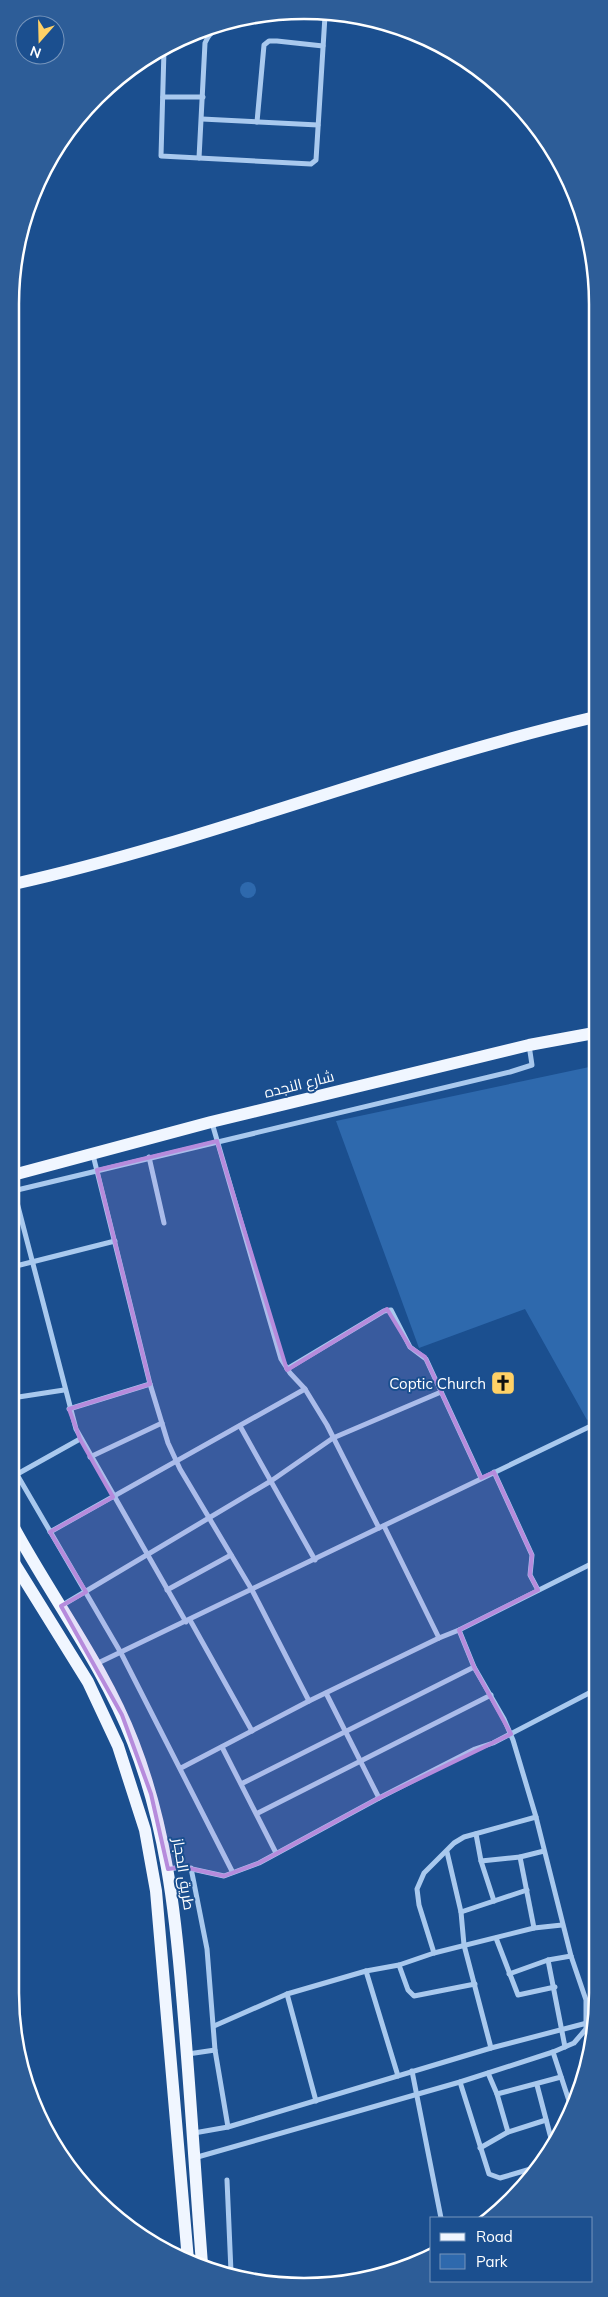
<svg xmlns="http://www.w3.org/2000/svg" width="608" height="2297" font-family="Mulish,Cairo,sans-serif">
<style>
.green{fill:#2e69ad}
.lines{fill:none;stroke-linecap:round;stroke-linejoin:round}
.street{stroke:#a9c9ee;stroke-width:5}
.primary{stroke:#f0f6ff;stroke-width:12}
.marked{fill:#b68bdc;fill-opacity:0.2;stroke:#b68bdc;stroke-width:4;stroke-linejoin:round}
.labels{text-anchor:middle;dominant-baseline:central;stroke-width:4;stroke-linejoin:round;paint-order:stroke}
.street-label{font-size:15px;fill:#fff;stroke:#1b4f8f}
.poi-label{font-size:15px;fill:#fff;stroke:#1b4f8f;text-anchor:end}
.rim{fill:none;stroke:#fff;stroke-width:2.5}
</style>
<rect width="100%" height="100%" fill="#1b4f8f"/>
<g class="green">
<circle cx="248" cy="890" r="8"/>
<polygon points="594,1066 594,1416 587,1420 525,1309 419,1348 336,1121"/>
</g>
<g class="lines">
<g class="street">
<polyline points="164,50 161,156 311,164 316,160 325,16"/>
<polyline points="163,97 203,97"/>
<polyline points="202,119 318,125"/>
<polyline points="257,122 264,45 269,41 277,41 323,46"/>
<path d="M199,158L205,43C212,24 236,22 254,16"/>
<polyline points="212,1123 281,1359 290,1373 305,1389 327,1425 379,1528"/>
<polyline points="93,1155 150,1384 168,1443 180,1469 252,1590 309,1701"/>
<polyline points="149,1157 164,1223"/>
<polyline points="13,1191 510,1072 532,1065 529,1045"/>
<polyline points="14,1191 76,1429 186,1622"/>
<polyline points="12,1267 115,1241"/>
<polyline points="287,1369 384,1311 391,1310 410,1347 426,1359 481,1478"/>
<polyline points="12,1398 64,1390"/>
<polyline points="69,1409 150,1384"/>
<polyline points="240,1426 315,1560"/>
<polyline points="90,1457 162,1423"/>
<polyline points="12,1466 121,1653 232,1871"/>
<polyline points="494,1472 532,1555 530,1575 538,1590"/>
<polyline points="12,1477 80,1439"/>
<polyline points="384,1526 439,1638"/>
<polyline points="50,1532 305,1389"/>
<polyline points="167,1590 231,1555"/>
<polyline points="61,1606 271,1481 333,1438 441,1392"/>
<polyline points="190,1620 252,1731"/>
<polyline points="96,1664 593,1425"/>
<polyline points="326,1693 379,1798"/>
<polyline points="222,1747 276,1853"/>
<polyline points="181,1768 309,1701 439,1638 459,1630 593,1563"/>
<polyline points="243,1783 474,1667"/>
<polyline points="258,1813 491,1695"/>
<polyline points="476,1834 481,1861 494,1901"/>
<polyline points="447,1852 461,1912 464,1945 491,2048"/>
<polyline points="520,1857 534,1928"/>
<polyline points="481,1861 520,1857 544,1851"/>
<polyline points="191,1868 207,1949 215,2050 228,2127"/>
<polyline points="168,1869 183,1867 224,1876 259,1863 379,1798 475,1749 493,1743 593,1691"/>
<polyline points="461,1912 527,1890"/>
<polyline points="496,1938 518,1995 555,1987"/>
<polyline points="434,1953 419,1905 417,1889 424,1873 454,1843 464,1837 536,1817"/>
<polyline points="548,1960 565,2047"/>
<polyline points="399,1965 408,1990 414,1996 475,1984"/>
<polyline points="366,1971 398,2076"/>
<polyline points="509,1974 548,1960 571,1956"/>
<polyline points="287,1994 316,2101"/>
<polyline points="214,2026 287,1994 366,1971 399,1965 434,1953 534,1928 562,1925"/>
<polyline points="553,2052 571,2107"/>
<polyline points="188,2054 215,2050"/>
<polyline points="412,2071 441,2218"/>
<polyline points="488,2073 497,2094 508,2132"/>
<polyline points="460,2082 489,2174 500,2178 534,2168"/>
<polyline points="537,2085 553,2146"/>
<polyline points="497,2094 561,2077"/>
<polyline points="194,2133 228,2127 491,2048 587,2023"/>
<polyline points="480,2148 508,2132 546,2120"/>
<polyline points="194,2158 460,2082 553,2052 574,2043 586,2029 586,2000 571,1956 536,1817 513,1740 504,1719 474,1667 459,1630"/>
<polyline points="227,2180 231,2272"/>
</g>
<g class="primary">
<path d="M14,884C210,840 398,763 595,717"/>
<polyline points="13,1175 211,1122 529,1045 594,1033"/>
<path d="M12,1524C51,1597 103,1664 133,1742C165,1824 175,1909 182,1995C190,2085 195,2174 202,2264"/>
<polyline points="11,1558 88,1682 118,1746 145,1830 156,1891 188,2260"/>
</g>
</g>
<path class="marked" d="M217,1141L287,1370L387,1309L410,1347L425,1357L481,1478L494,1472L532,1555L530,1575L538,1590L459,1630L474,1667L511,1734L379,1798L259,1863L224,1876L183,1867L168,1869L151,1794L122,1715L61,1606L86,1592L50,1532L113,1497L80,1439L69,1409L150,1384L97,1170Z"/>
<defs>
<symbol id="church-square" viewBox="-11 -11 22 22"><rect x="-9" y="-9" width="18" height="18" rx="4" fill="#ffd166" stroke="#1b4f8f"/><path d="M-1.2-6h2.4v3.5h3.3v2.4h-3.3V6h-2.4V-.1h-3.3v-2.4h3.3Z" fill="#111"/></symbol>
</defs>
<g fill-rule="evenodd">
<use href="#church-square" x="489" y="1369" width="28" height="28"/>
</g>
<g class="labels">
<g class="street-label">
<text transform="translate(299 1084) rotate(-14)">شارع النجده</text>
<text transform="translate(184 1874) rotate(81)">طريق الحجاز</text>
</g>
<g class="poi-label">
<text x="486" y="1383">Coptic Church</text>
</g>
</g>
<path d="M0 0H608V2297H0ZM304 19H304A285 285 0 0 1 589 304V1993A285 285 0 0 1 304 2278H304A285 285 0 0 1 19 1993V304A285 285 0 0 1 304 19Z" fill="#2d5d98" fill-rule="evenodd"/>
<path class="rim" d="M304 19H304A285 285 0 0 1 589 304V1993A285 285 0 0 1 304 2278H304A285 285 0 0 1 19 1993V304A285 285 0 0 1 304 19Z"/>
<rect x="430" y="2217" width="162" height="65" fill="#1b4f8f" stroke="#7695bc"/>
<rect x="440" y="2233" width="25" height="8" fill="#f0f6ff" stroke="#7695bc"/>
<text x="476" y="2242" font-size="15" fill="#ffffff">Road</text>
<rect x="440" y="2254" width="25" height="15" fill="#2e69ad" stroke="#7695bc"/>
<text x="476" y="2267" font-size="15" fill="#ffffff">Park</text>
<g transform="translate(40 40) rotate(200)"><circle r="24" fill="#1b4f8f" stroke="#7695bc"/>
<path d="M0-4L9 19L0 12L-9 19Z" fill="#ffd166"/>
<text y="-8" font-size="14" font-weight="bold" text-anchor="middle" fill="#ffffff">N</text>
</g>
</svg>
